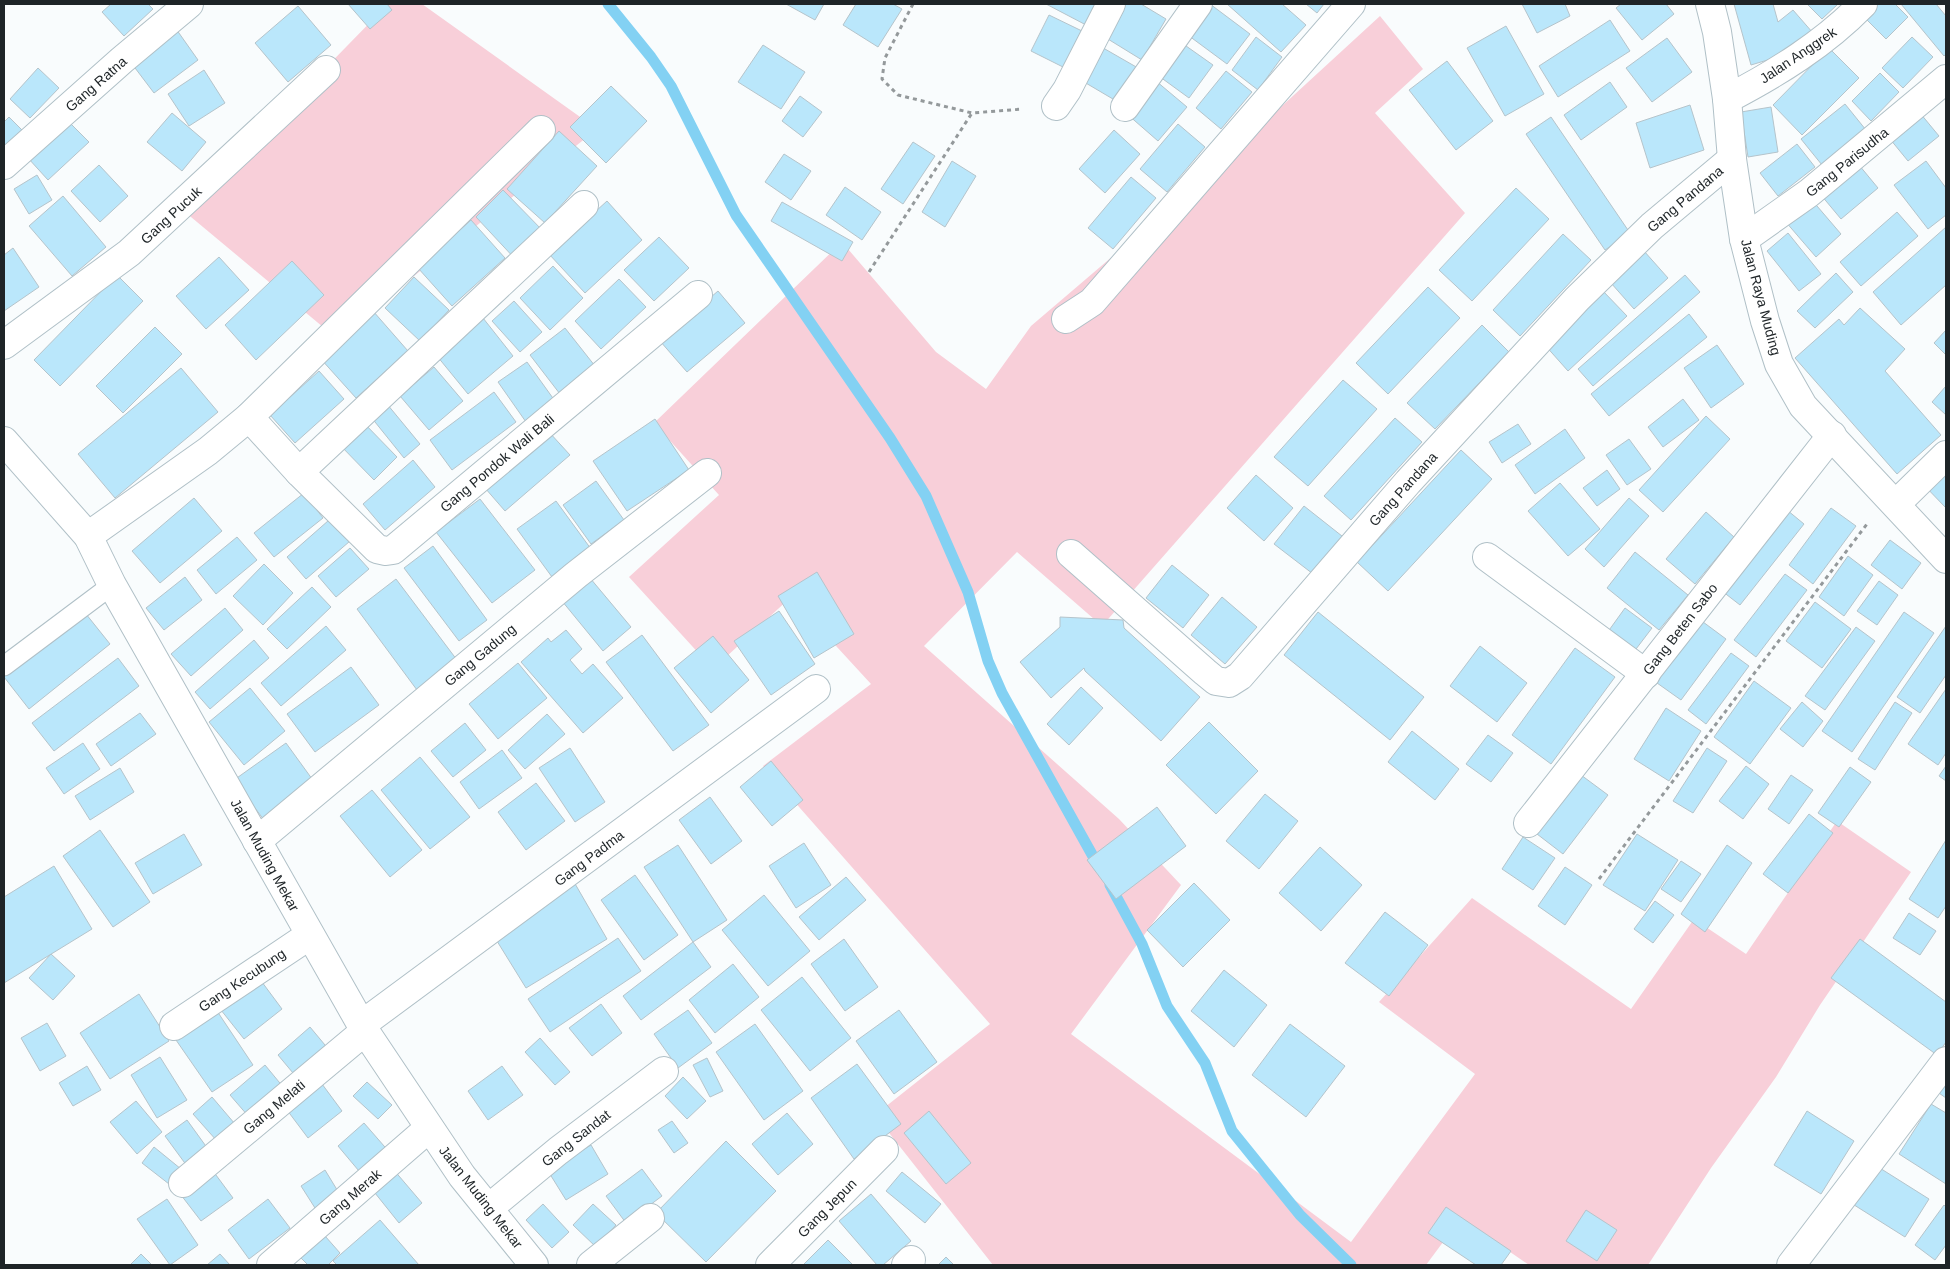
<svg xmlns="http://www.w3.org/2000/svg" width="1950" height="1269" font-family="Arial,sans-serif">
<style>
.green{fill:#f8cfd9}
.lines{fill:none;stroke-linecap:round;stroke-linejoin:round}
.stream{stroke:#83d1f3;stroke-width:11}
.building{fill:#bae7fb;stroke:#b5c4cb}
.service-casing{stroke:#b0c0c7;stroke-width:21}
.minor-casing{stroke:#b0c0c7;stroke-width:30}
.path{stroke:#94999b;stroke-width:3;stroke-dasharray:4 4;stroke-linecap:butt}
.service{stroke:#fff;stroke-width:19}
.minor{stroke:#fff;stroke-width:28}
.labels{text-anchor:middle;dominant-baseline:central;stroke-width:5;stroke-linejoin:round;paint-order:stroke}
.street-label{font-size:14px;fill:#1e2427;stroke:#fff}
</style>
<rect width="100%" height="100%" fill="#f9fcfd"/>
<g class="green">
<polygon points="388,4 422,4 597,129 404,284 341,342 185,212"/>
<polygon points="1380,16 1423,69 1375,113 1465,213 1102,626 1017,552 924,646 1119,819 1181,885 1071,1034 1351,1242 1475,1074 1379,1002 1472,898 1631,1009 1694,919 1746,954 1837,821 1911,872 1820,1005 1776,1077 1711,1168 1648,1265 1529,1265 1461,1218 1426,1265 993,1265 875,1115 990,1024 763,766 871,684 791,597 713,669 629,577 719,495 654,423 842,242 936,352 986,389 1031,326 1196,185"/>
</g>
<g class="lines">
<g class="stream">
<polyline points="608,4 651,57 671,86 736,215 890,438 926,496 968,592 988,661 1002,693 1099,867"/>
<polyline points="1110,885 1142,944 1167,1006 1205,1063 1232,1131 1300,1215 1351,1265"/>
</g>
</g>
<g class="building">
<polygon points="111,4 148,4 153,9 124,36 102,12"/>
<polygon points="348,4 387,4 392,10 370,29"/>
<polygon points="786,4 824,4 815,20"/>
<polygon points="856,4 893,4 902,9 878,47 843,25"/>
<polygon points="1046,4 1099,4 1088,26"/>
<polygon points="1122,4 1141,4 1166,19 1142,60 1103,36"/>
<polygon points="1210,4 1250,34 1227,64 1181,30"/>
<polygon points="1227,4 1282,4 1306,25 1281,52"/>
<polygon points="1306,4 1324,4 1317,13"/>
<polygon points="1522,4 1565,4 1570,16 1537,33"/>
<polygon points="1621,4 1666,4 1674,14 1642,40 1616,8"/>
<polygon points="1734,4 1773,4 1778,22 1793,10 1813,33 1784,55 1751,65"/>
<polygon points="1807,4 1838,4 1822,19"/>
<polygon points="1875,4 1895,4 1908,17 1886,39 1863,16"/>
<polygon points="1901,4 1936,4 1946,16 1946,54 1944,56"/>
<polygon points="298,6 331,45 288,82 255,43"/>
<polygon points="1049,15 1082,31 1065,68 1031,51"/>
<polygon points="1610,20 1630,51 1558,97 1539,66"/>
<polygon points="174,26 198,60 154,93 129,60"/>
<polygon points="1506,26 1544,94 1505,116 1467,48"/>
<polygon points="1256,37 1282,57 1258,90 1232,70"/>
<polygon points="1912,37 1933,57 1903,88 1882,68"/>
<polygon points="1667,38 1692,72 1652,102 1626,68"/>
<polygon points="1179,41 1213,65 1189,98 1156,74"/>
<polygon points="763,45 805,72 781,109 738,82"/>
<polygon points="1098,45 1138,68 1118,102 1079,79"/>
<polygon points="1829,48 1859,78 1802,135 1773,105"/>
<polygon points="1447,61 1493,121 1456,150 1409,90"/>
<polygon points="38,68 59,88 30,118 10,99"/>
<polygon points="204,70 225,103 189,126 168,94"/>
<polygon points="1226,71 1252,92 1221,129 1196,108"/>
<polygon points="1880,73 1899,92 1871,121 1852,101"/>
<polygon points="1156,81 1187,107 1158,141 1127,114"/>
<polygon points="1610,82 1627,107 1581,140 1564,115"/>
<polygon points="611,86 647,121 606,163 570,127"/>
<polygon points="800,96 822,112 803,137 782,121"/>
<polygon points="1845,104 1866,130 1822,165 1801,139"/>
<polygon points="1690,105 1704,150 1650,168 1636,123"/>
<polygon points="1771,107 1778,152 1748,157 1741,112"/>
<polygon points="172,113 206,142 182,171 147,142"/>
<polygon points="1920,113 1939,136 1908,161 1890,139"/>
<polygon points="9,117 22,130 4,147 4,122"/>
<polygon points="1551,117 1630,233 1605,250 1526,134"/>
<polygon points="67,120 89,142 48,180 28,158"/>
<polygon points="1178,124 1205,147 1167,192 1140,169"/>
<polygon points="1114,130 1140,154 1105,193 1079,169"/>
<polygon points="559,131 597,166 545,223 507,189"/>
<polygon points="913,142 935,156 903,204 881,189"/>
<polygon points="1797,144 1815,167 1778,196 1760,173"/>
<polygon points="784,154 811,171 791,200 765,182"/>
<polygon points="952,161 976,176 945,227 922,212"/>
<polygon points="1926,161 1946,188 1946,215 1928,229 1894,185"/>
<polygon points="99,165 128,196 100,222 71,191"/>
<polygon points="1859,165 1878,188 1841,219 1821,195"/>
<polygon points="37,175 52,200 29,214 14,189"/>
<polygon points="1131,177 1156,198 1113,249 1088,228"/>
<polygon points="845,187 881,212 862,240 826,215"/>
<polygon points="1516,188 1549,219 1472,301 1439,270"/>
<polygon points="503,190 545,233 517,261 476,217"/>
<polygon points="63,196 106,247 72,276 29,226"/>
<polygon points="1811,199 1841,234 1816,257 1785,221"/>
<polygon points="607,201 642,240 585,293 549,254"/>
<polygon points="782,202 853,242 842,261 771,221"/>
<polygon points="1897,212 1918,236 1861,286 1840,262"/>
<polygon points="471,220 505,258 452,306 418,268"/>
<polygon points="1946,227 1946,285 1901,325 1873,292"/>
<polygon points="1788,233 1821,274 1799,291 1767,251"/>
<polygon points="1563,234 1591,260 1520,336 1493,310"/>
<polygon points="659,237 689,268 654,301 624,270"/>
<polygon points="13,248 39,287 4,311 4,255"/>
<polygon points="1644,251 1668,278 1634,309 1611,283"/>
<polygon points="219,257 249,290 206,329 176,296"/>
<polygon points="292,261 324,295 256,360 225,325"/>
<polygon points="553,266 583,298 550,330 520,298"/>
<polygon points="1836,273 1853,292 1815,328 1797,311"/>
<polygon points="117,275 143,301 60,386 34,360"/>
<polygon points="1685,275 1700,292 1593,386 1578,369"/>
<polygon points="414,277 449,310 420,341 385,308"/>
<polygon points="619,279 646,307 601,349 575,321"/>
<polygon points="1428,287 1460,318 1388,394 1356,363"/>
<polygon points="1602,290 1627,316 1568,371 1544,344"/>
<polygon points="718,291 745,323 687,372 660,341"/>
<polygon points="514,301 542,332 520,352 492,321"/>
<polygon points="1860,308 1905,349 1885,371 1941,435 1897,474 1795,358 1839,319 1844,325"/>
<polygon points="373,311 408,351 356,398 320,358"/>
<polygon points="1689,314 1707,337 1609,416 1591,394"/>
<polygon points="483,318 513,356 468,394 437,356"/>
<polygon points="1482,325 1509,352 1435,429 1407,403"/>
<polygon points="155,327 182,354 123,413 96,386"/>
<polygon points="565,328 595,366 560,394 530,355"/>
<polygon points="1946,330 1946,355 1934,343"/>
<polygon points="1717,345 1744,384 1711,408 1684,368"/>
<polygon points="527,362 555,401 526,422 498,382"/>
<polygon points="434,367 463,401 429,430 400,396"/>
<polygon points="181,368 218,412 115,498 78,454"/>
<polygon points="319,371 344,399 295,443 270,415"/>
<polygon points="1343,380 1377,409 1308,486 1274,457"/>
<polygon points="1946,386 1946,415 1932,402"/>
<polygon points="494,392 516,422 452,470 430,440"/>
<polygon points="1683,399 1699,420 1663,447 1648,427"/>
<polygon points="387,404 420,444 404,458 371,417"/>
<polygon points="1706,416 1730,439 1663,512 1639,490"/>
<polygon points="1395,418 1422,442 1351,520 1324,496"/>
<polygon points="655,419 689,470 627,511 593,461"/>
<polygon points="361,420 397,457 374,480 338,443"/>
<polygon points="1518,424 1531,444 1502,463 1489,442"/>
<polygon points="1565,429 1585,458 1535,494 1515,465"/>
<polygon points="549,432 570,455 505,511 485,488"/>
<polygon points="1629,439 1651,469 1627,485 1606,455"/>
<polygon points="1461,450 1492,479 1388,591 1357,562"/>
<polygon points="1946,459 1946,508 1922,483"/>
<polygon points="413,460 435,487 385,530 363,504"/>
<polygon points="1607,470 1620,489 1597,506 1583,488"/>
<polygon points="1256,475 1293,508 1264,541 1227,508"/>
<polygon points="596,481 624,520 591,544 563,505"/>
<polygon points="1560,483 1600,529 1568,556 1528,511"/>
<polygon points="304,493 323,518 274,557 254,533"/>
<polygon points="194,498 222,531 160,583 132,551"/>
<polygon points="1629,498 1649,516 1604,567 1585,549"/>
<polygon points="480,499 535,570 492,603 436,532"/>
<polygon points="556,501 591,549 552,577 517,529"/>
<polygon points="1304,506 1347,540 1317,577 1274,544"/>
<polygon points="1831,508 1856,526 1813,584 1789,565"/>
<polygon points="1787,510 1804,524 1740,605 1722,591"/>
<polygon points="1706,512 1734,537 1695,584 1666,559"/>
<polygon points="337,513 357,535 306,579 287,557"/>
<polygon points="237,537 257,560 216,594 197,570"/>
<polygon points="1890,540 1921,563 1902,589 1871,565"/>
<polygon points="433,546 487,620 459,641 404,568"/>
<polygon points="350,548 369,569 336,597 318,576"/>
<polygon points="1635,552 1688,595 1659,630 1607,588"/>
<polygon points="1848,556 1873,575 1844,616 1819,597"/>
<polygon points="264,564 293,593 263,625 233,596"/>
<polygon points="1172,565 1209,595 1183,628 1146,598"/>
<polygon points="817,572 854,634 814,658 778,596"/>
<polygon points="1785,574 1807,590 1756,657 1734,640"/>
<polygon points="185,577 202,600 164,630 146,608"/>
<polygon points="590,578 631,627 603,651 562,601"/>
<polygon points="396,579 457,660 417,690 357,609"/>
<polygon points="1879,581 1898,595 1877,625 1857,611"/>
<polygon points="312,587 331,607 287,649 267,629"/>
<polygon points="1222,597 1257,627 1225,664 1191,635"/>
<polygon points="1815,602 1851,629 1822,668 1786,641"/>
<polygon points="225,608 243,630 191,676 171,654"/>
<polygon points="1625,608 1652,628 1633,653 1607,633"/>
<polygon points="82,609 110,644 29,709 4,677 4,673"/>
<polygon points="779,611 815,664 771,695 734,641"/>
<polygon points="1318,612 1424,697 1390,740 1284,655"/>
<polygon points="1904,612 1934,633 1852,752 1822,731"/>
<polygon points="1695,616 1726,639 1681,700 1650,678"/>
<polygon points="1060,617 1123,620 1124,628 1200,697 1161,741 1085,671 1084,668 1051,698 1020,662 1060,627"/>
<polygon points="326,626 346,650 281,706 261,683"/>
<polygon points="1946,626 1946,675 1920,713 1897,697"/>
<polygon points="1856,627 1875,641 1825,710 1805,696"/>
<polygon points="566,630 582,649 570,660 582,674 593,664 623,698 583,733 521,662 548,638 551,642"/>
<polygon points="642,635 709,725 673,751 606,662"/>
<polygon points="713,636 749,680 711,713 674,668"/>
<polygon points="254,640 269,658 210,709 195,692"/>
<polygon points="1480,646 1527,683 1497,722 1450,686"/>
<polygon points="1575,648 1615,677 1551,764 1512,735"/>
<polygon points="1731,653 1749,666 1706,724 1688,710"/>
<polygon points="118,658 139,686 54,751 32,723"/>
<polygon points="518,663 547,698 498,739 469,704"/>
<polygon points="351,667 379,705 315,752 287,714"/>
<polygon points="1754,681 1791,708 1750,764 1714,737"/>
<polygon points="1081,687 1103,708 1069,745 1047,724"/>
<polygon points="250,688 285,731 244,765 209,722"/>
<polygon points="1946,689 1946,753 1938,765 1908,744"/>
<polygon points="1802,702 1823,721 1803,747 1780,729"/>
<polygon points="1895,702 1912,713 1875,770 1858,759"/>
<polygon points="1666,708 1701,731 1669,781 1634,759"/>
<polygon points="140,713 156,734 111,766 96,744"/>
<polygon points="547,714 565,734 525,769 508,750"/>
<polygon points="1209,722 1258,771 1216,814 1166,765"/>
<polygon points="465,723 486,750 453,777 431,751"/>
<polygon points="1412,731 1459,769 1435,800 1388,762"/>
<polygon points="1488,735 1513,753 1491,782 1466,764"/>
<polygon points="83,743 100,769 64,794 46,768"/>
<polygon points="286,743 315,783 264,820 234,780"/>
<polygon points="570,748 605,802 575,822 539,768"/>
<polygon points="1707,748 1727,761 1693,813 1673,801"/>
<polygon points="502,750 522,778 479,809 460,782"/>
<polygon points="420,757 470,817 430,849 381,790"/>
<polygon points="771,761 803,800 772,826 740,787"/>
<polygon points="1746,766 1769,784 1743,819 1719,801"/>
<polygon points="1946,766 1946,781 1939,776"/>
<polygon points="1850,767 1871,782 1839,827 1818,813"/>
<polygon points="120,768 134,792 90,820 75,796"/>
<polygon points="1581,775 1608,795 1563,854 1537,834"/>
<polygon points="1791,775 1813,790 1789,824 1768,809"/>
<polygon points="536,783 565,821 526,850 498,812"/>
<polygon points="372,790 422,850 390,877 340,816"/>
<polygon points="1265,794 1298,821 1259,869 1226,841"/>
<polygon points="710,797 742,841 711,864 679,820"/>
<polygon points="1157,807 1186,846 1116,899 1087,860"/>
<polygon points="1809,814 1833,833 1788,893 1763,874"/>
<polygon points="100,830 150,902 113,927 63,856"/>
<polygon points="184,834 202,865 153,894 135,863"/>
<polygon points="1637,834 1678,860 1645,911 1603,885"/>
<polygon points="1523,837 1555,858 1533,890 1502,869"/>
<polygon points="1946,840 1946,906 1938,918 1909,899"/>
<polygon points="804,843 831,885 796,908 769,866"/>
<polygon points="678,845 727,920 693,942 644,867"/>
<polygon points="1727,845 1752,863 1705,932 1681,914"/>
<polygon points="1320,847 1362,885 1321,931 1279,893"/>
<polygon points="1681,861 1701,874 1681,902 1661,889"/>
<polygon points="54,866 92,929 4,983 4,897"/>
<polygon points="1565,867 1592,885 1565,925 1538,906"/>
<polygon points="635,875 678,935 644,960 601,900"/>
<polygon points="846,877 866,900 819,940 799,917"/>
<polygon points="574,882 607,939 526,988 492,933"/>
<polygon points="1194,883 1230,920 1183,967 1147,930"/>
<polygon points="764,895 810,951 768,986 722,930"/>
<polygon points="1655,901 1674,915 1653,943 1634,929"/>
<polygon points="1385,912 1428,945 1389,996 1345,963"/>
<polygon points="1909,913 1936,931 1920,955 1893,938"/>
<polygon points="618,938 641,971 550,1032 528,999"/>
<polygon points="844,939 878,987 845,1011 811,964"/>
<polygon points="1860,939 1946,1002 1946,1042 1937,1055 1831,978"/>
<polygon points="693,942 711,967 641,1020 623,996"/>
<polygon points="51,954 75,976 53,1000 29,978"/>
<polygon points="733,964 759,997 715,1033 689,1000"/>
<polygon points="1224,970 1267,1005 1234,1047 1191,1011"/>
<polygon points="256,974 282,1009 244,1039 217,1005"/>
<polygon points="802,977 851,1038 810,1071 761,1010"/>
<polygon points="139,994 169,1041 110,1079 80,1033"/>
<polygon points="601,1004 622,1033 592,1056 569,1028"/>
<polygon points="688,1010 712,1043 678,1068 654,1034"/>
<polygon points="899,1010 937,1062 894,1094 856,1041"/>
<polygon points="217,1011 253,1065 212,1092 176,1040"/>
<polygon points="47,1023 66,1056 40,1071 21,1038"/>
<polygon points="755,1024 803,1091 764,1120 716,1052"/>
<polygon points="1290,1024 1345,1066 1306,1117 1252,1075"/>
<polygon points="310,1027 330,1051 298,1079 278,1055"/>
<polygon points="540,1038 570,1072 555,1085 525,1052"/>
<polygon points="160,1057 187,1100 157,1118 131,1075"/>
<polygon points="707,1058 723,1091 710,1097 693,1065"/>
<polygon points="857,1064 901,1124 854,1159 811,1098"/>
<polygon points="265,1065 284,1088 249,1117 230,1095"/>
<polygon points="87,1066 101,1090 73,1106 59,1083"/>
<polygon points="502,1066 523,1095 488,1120 468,1091"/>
<polygon points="1946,1075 1946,1098 1936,1091"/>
<polygon points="683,1077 706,1101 687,1119 665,1096"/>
<polygon points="367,1082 392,1105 378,1119 353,1096"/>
<polygon points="322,1084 342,1111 308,1138 287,1110"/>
<polygon points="212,1097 235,1124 217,1141 193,1114"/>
<polygon points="136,1101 162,1132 137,1154 110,1122"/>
<polygon points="1931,1104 1946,1113 1946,1184 1899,1154"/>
<polygon points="929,1111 971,1163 946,1184 904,1133"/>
<polygon points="1807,1111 1854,1141 1821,1194 1774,1165"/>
<polygon points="787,1113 813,1144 778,1175 752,1144"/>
<polygon points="187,1120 208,1149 187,1166 165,1136"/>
<polygon points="672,1121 688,1143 674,1153 658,1130"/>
<polygon points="364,1123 391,1154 364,1177 338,1146"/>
<polygon points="726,1141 776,1191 706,1262 656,1213"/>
<polygon points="591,1145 608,1174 566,1200 548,1171"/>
<polygon points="154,1147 181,1169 169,1184 142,1163"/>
<polygon points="1875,1165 1929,1199 1905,1237 1851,1203"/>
<polygon points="393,1169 422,1203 399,1223 371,1188"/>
<polygon points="642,1169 662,1196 626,1223 606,1196"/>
<polygon points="325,1170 339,1193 315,1208 301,1186"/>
<polygon points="213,1171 233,1198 201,1221 181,1195"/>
<polygon points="902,1172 941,1204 925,1223 886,1191"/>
<polygon points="871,1194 911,1241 883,1265 877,1265 839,1221"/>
<polygon points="167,1199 198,1245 170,1265 137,1219"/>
<polygon points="268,1199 290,1228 249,1259 228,1230"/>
<polygon points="543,1204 569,1232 552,1248 526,1220"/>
<polygon points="593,1204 616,1225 596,1247 573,1225"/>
<polygon points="1944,1205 1946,1207 1946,1245 1935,1260 1915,1245"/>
<polygon points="1446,1207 1511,1251 1501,1265 1476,1265 1428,1233"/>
<polygon points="1586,1210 1617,1230 1597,1261 1566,1241"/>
<polygon points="380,1220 419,1265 337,1265 333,1261"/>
<polygon points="318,1228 340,1253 328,1265 308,1265 294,1251"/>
<polygon points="828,1240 853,1265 803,1265"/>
<polygon points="141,1254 152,1265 130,1265"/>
<polygon points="220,1254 230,1265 207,1265"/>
<polygon points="946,1257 954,1265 938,1265"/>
</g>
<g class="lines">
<defs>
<polyline id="service" points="4,666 112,585"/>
<g id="minor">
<polyline points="1710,4 1717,32 1727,99 1732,159 1744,239 1765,321 1779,364 1803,406 1946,559"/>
<path d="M1727,99C1777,73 1824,44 1863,4"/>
<polyline points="1056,106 1067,90 1111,4"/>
<polyline points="1125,107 1198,4"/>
<polyline points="4,165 122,60 189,4"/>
<polyline points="1744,239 1809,193 1946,79"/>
<polyline points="1066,319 1092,302 1351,4"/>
<polyline points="4,345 129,253 326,70"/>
<polyline points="249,417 541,130"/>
<polyline points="4,441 88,536 112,585 365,1031 462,1176 534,1265"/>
<polyline points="299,472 377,549 386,551 393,550 698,295"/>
<polyline points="1896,504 1946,455"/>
<polyline points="88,536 208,451 249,417 299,472 584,205"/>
<polyline points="1071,554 1205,672 1216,681 1229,683 1240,676 1408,482 1577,299 1652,226 1732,159"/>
<polyline points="1487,557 1646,674"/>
<polyline points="1528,823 1832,435"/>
<polyline points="257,841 576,575 707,473"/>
<polyline points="361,1025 816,689"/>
<polyline points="174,1026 310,935"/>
<polyline points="183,1183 365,1031"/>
<polyline points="489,1208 558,1151 664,1071"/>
<polyline points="271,1265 429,1128"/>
<polyline points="591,1265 650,1218"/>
<polyline points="770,1265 884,1150"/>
<polyline points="906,1265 911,1260"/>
<polyline points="1791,1265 1946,1061"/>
</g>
</defs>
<use href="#service" class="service-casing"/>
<use href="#minor" class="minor-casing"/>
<g class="path">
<polyline points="913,4 885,58 882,79 898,95 972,113 1023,109"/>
<polyline points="869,272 972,113"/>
<polyline points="1599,879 1867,524"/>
</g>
<use href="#service" class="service"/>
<use href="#minor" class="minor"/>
</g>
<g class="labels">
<g class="street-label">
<text transform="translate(1798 55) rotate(-34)">Jalan Anggrek</text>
<text transform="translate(96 84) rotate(-41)">Gang Ratna</text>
<text transform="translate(1847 162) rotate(-39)">Gang Parisudha</text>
<text transform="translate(1685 199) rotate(-40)">Gang Pandana</text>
<text transform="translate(171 215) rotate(-43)">Gang Pucuk</text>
<text transform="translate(1761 297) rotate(75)">Jalan Raya Muding</text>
<text transform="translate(497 463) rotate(-40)">Gang Pondok Wali Bali</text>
<text transform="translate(1403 489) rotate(-48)">Gang Pandana</text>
<text transform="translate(1680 629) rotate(-52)">Gang Beten Sabo</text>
<text transform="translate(480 655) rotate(-40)">Gang Gadung</text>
<text transform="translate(265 855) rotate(61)">Jalan Muding Mekar</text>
<text transform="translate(589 858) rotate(-37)">Gang Padma</text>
<text transform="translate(242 980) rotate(-34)">Gang Kecubung</text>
<text transform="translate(274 1107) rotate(-40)">Gang Melati</text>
<text transform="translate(576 1138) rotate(-38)">Gang Sandat</text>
<text transform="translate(350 1197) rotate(-41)">Gang Merak</text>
<text transform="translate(481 1197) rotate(52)">Jalan Muding Mekar</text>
<text transform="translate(827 1208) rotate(-45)">Gang Jepun</text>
</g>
</g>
<rect width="1950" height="1269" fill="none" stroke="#1e2427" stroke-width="10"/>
</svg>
